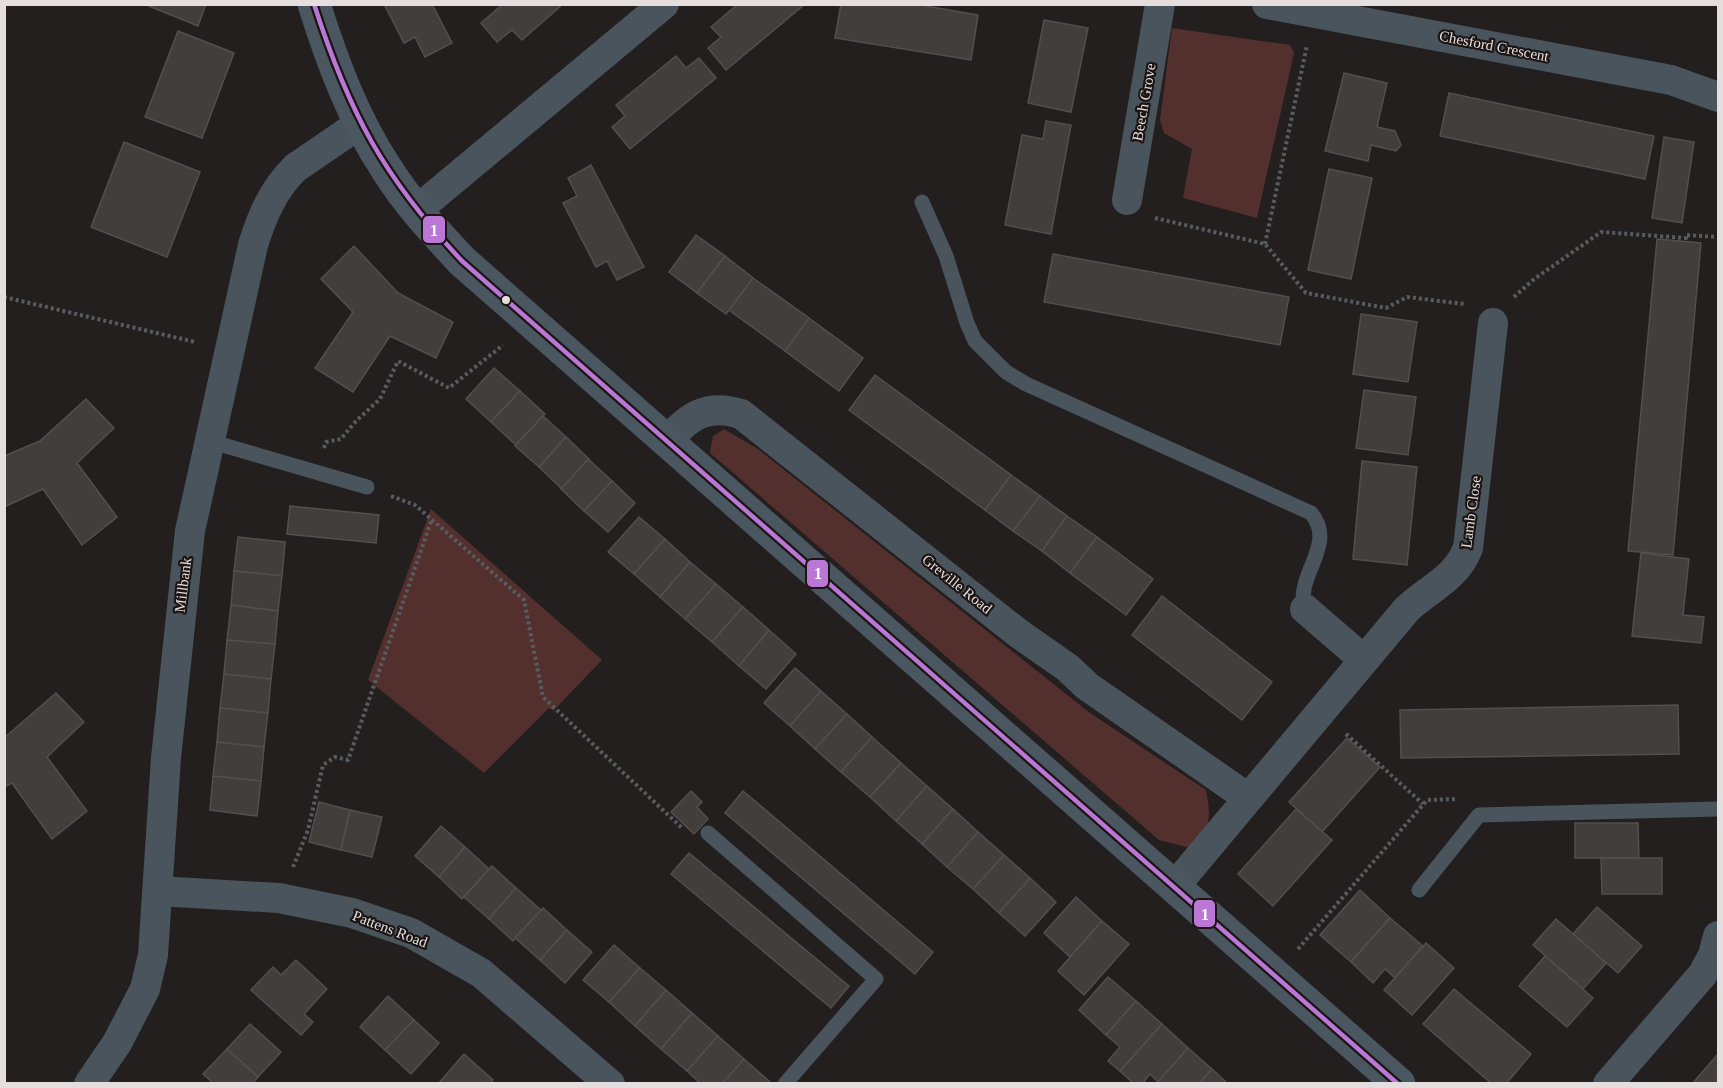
<svg xmlns="http://www.w3.org/2000/svg" width="1723" height="1088" font-family="'Times New Roman',serif">
<style>
.green{fill:#53302d}
.building{fill:#413e3c;stroke:#524f4f;stroke-width:1.5}
.lines{fill:none;stroke-linecap:round;stroke-linejoin:round}
.path{stroke:#585c60;stroke-width:4;stroke-dasharray:3 3;stroke-linecap:butt}
.lane{stroke:#4a545c;stroke-width:15}
.street{stroke:#4a545c;stroke-width:30}
.secondary{stroke:#4a5760;stroke-width:33}
.bus-1-casing{stroke:#1c1514;stroke-width:9}
.bus-1{stroke:#ba77d6;stroke-width:4.5}
.bus-dot{fill:#e4dfde;stroke:#1c1514;stroke-width:2}
.labels{text-anchor:middle;dominant-baseline:central;stroke-width:4.5;stroke-linejoin:round;paint-order:stroke}
.street-label{font-size:15px;fill:#e4dfde;stroke:#1c1514}
.line-badge{stroke:#1c1514;stroke-width:2}
.badge-label{font-size:16px;text-anchor:middle;font-weight:bold;fill:#fff}
</style>
<rect width="100%" height="100%" fill="#231f1f"/>
<g class="green">
<polygon points="1172,28 1290,45 1294,53 1257,218 1183,198 1192,149 1164,133 1160,120"/>
<path d="M724,429L758,449L1090,713L1206,790C1211,817 1212,828 1190,848L1159,840L710,453L713,436Z"/>
<polygon points="431,509 602,660 553,711 549,708 484,773 368,680"/>
</g>
<g class="building">
<polygon points="144,4 206,4 198,26"/>
<polygon points="384,4 432,4 452,43 425,57 415,37 404,43"/>
<polygon points="503,4 563,4 522,40 512,30 497,42 481,23"/>
<polygon points="738,4 805,4 726,70 708,48 721,37 711,27"/>
<polygon points="841,4 915,4 978,15 971,60 835,38"/>
<polygon points="1044,20 1088,28 1071,112 1028,103"/>
<polygon points="178,31 234,53 202,138 145,117"/>
<polygon points="676,56 686,68 699,58 716,78 630,149 612,127 625,116 616,105"/>
<polygon points="1344,73 1387,83 1377,127 1395,131 1401,145 1396,151 1371,145 1368,161 1325,151"/>
<polygon points="1449,93 1654,136 1645,179 1440,136"/>
<polygon points="1046,121 1071,125 1051,234 1005,225 1022,135 1043,139"/>
<polygon points="1664,137 1694,142 1682,223 1652,218"/>
<polygon points="124,142 200,172 167,257 91,227"/>
<polygon points="591,165 644,267 617,280 607,261 596,267 563,203 577,196 568,178"/>
<polygon points="1329,169 1372,178 1351,279 1308,270"/>
<polygon points="696,235 725,256 697,293 669,272"/>
<polygon points="1657,239 1701,243 1673,555 1628,551"/>
<polygon points="354,246 398,293 453,322 436,358 390,336 353,392 315,368 353,312 321,279"/>
<polygon points="1053,254 1289,297 1280,345 1044,302"/>
<polygon points="725,256 753,278 726,314 697,293"/>
<polygon points="753,278 809,318 785,351 729,310"/>
<polygon points="1361,314 1417,322 1408,382 1353,374"/>
<polygon points="809,318 863,358 839,391 785,351"/>
<polygon points="494,368 520,391 491,422 466,399"/>
<polygon points="875,375 1011,475 985,510 849,410"/>
<polygon points="1364,390 1416,397 1408,455 1356,448"/>
<polygon points="520,391 545,414 516,445 491,422"/>
<polygon points="86,399 114,428 77,463 117,517 82,545 43,489 4,507 4,456 40,441"/>
<polygon points="543,416 566,437 539,467 515,446"/>
<polygon points="566,437 589,459 562,489 539,467"/>
<polygon points="588,459 612,481 584,511 561,489"/>
<polygon points="1362,461 1417,467 1407,565 1353,559"/>
<polygon points="1011,475 1040,496 1013,531 985,510"/>
<polygon points="612,481 635,503 608,532 584,511"/>
<polygon points="1040,496 1067,516 1042,551 1013,531"/>
<polygon points="290,506 379,515 376,543 287,534"/>
<polygon points="1067,516 1097,537 1070,573 1042,551"/>
<polygon points="639,517 665,539 634,574 608,552"/>
<polygon points="238,537 285,542 282,576 234,571"/>
<polygon points="1097,537 1153,579 1126,615 1070,573"/>
<polygon points="665,539 690,562 660,597 634,574"/>
<polygon points="1641,553 1689,559 1683,615 1704,617 1701,643 1632,636"/>
<polygon points="690,562 716,584 685,619 660,597"/>
<polygon points="234,571 282,576 278,611 231,605"/>
<polygon points="716,584 743,607 712,642 685,619"/>
<polygon points="1162,596 1272,682 1242,720 1132,635"/>
<polygon points="231,605 278,611 275,644 227,640"/>
<polygon points="743,607 769,630 739,666 712,642"/>
<polygon points="769,630 796,654 766,689 739,666"/>
<polygon points="227,640 275,644 271,679 224,674"/>
<polygon points="795,668 821,691 790,726 764,703"/>
<polygon points="224,674 271,679 268,713 220,708"/>
<polygon points="821,691 847,714 815,749 790,726"/>
<polygon points="56,693 84,722 47,757 87,811 52,839 12,783 4,787 4,738"/>
<polygon points="1678,705 1679,754 1401,758 1400,710"/>
<polygon points="220,708 268,713 264,747 217,742"/>
<polygon points="847,714 872,737 841,772 815,749"/>
<polygon points="872,737 901,763 870,797 841,772"/>
<polygon points="1347,738 1380,767 1322,832 1289,802"/>
<polygon points="217,742 264,747 261,781 213,776"/>
<polygon points="901,763 927,786 896,821 870,797"/>
<polygon points="213,776 261,781 257,816 210,810"/>
<polygon points="927,786 953,809 922,844 896,821"/>
<polygon points="691,791 702,802 697,807 708,819 694,834 671,812"/>
<polygon points="743,791 933,952 915,974 725,813"/>
<polygon points="319,802 350,810 341,850 309,842"/>
<polygon points="953,809 978,832 947,867 922,844"/>
<polygon points="1296,809 1332,840 1273,906 1238,874"/>
<polygon points="350,810 382,817 372,857 341,850"/>
<polygon points="1575,823 1638,823 1639,858 1575,858"/>
<polygon points="441,826 465,847 439,877 415,856"/>
<polygon points="978,832 1004,855 973,889 947,867"/>
<polygon points="465,847 489,869 462,899 439,877"/>
<polygon points="689,853 849,986 831,1008 671,874"/>
<polygon points="1004,855 1030,878 999,913 973,889"/>
<polygon points="1601,858 1662,858 1662,894 1602,894"/>
<polygon points="492,866 516,888 489,919 464,897"/>
<polygon points="1030,878 1056,902 1025,936 999,913"/>
<polygon points="516,888 541,910 513,941 489,919"/>
<polygon points="1360,890 1390,918 1351,962 1320,935"/>
<polygon points="1076,897 1102,921 1070,957 1044,933"/>
<polygon points="1597,907 1642,946 1618,973 1573,934"/>
<polygon points="543,908 567,930 540,960 515,938"/>
<polygon points="1390,918 1423,946 1395,978 1385,969 1373,983 1351,962"/>
<polygon points="1556,919 1606,963 1583,989 1533,945"/>
<polygon points="1102,921 1129,944 1084,995 1058,971"/>
<polygon points="567,930 592,952 565,983 540,960"/>
<polygon points="1426,943 1454,968 1412,1015 1384,990"/>
<polygon points="614,945 640,968 609,1002 583,980"/>
<polygon points="1545,956 1593,998 1567,1027 1519,986"/>
<polygon points="296,960 327,989 304,1014 313,1022 301,1035 251,990 273,967 281,975"/>
<polygon points="640,968 666,990 635,1026 609,1002"/>
<polygon points="1108,977 1136,1001 1106,1035 1079,1010"/>
<polygon points="1454,989 1531,1054 1506,1084 1492,1084 1423,1024"/>
<polygon points="666,990 692,1013 661,1049 635,1026"/>
<polygon points="388,996 414,1020 385,1050 360,1027"/>
<polygon points="1136,1001 1162,1024 1120,1071 1108,1061 1120,1047 1106,1035"/>
<polygon points="692,1013 718,1036 687,1071 661,1049"/>
<polygon points="414,1020 439,1043 411,1074 385,1050"/>
<polygon points="250,1024 281,1052 258,1077 227,1049"/>
<polygon points="1162,1024 1188,1048 1158,1082 1150,1074 1142,1084 1134,1084 1120,1071"/>
<polygon points="718,1036 744,1059 722,1084 701,1084 687,1071"/>
<polygon points="1188,1048 1212,1069 1199,1084 1156,1084"/>
<polygon points="227,1049 258,1077 252,1084 214,1084 203,1074"/>
<polygon points="464,1054 493,1080 491,1084 438,1084"/>
<polygon points="1718,1054 1718,1084 1692,1084"/>
<polygon points="744,1059 770,1082 768,1084 722,1084"/>
<polygon points="1212,1069 1228,1084 1199,1084"/>
</g>
<g class="lines">
<g class="path">
<polyline points="1155,218 1265,244 1306,293 1386,308 1407,297 1464,304"/>
<polyline points="1265,244 1307,45"/>
<polyline points="4,297 195,342"/>
<polyline points="1514,297 1533,280 1601,232 1686,238 1686,235 1718,237"/>
<polyline points="324,448 326,442 341,439 356,421 380,399 398,361 449,388 503,345"/>
<polyline points="391,496 415,505 524,600 543,697 682,828"/>
<polyline points="1346,734 1423,804"/>
<polyline points="293,867 308,830 323,765 335,757 348,760 432,519"/>
<polyline points="1298,949 1427,800 1457,799"/>
</g>
<g class="lane">
<path d="M922,202L946,256L967,323L975,341L1006,372L1026,384L1311,513C1338,545 1294,575 1305,609"/>
<polyline points="209,441 367,487"/>
<polyline points="708,833 876,979 785,1084"/>
<polyline points="1419,890 1479,815 1718,809"/>
</g>
<g class="street">
<polyline points="1267,4 1671,80 1718,97"/>
<polyline points="1127,200 1160,4"/>
<polyline points="417,210 664,4"/>
<path d="M667,441C689,416 707,403 741,414L1018,633L1068,668L1087,686L1248,798"/>
<polyline points="1305,609 1364,660"/>
<path d="M1175,886L1407,609C1429,588 1456,579 1468,548L1493,323"/>
<polyline points="158,891 279,898 352,913 411,933 481,973 610,1084"/>
<path d="M89,1084L117,1043L145,989L153,955L166,758L190,531L253,245C262,216 273,190 295,168L361,123"/>
<polyline points="1608,1084 1703,974 1713,955 1718,936"/>
</g>
<path class="secondary" d="M314,4C332,61 353,118 386,168C407,202 435,232 462,261L1399,1084"/>
<defs>
<path id="bus-1" d="M314,4C349,113 384,178 462,261L1398,1084"/>
</defs>
<use href="#bus-1" class="bus-1-casing"/>
<use href="#bus-1" class="bus-1"/>
</g>
<circle class="bus-dot" cx="506" cy="300" r="5"/>
<g class="labels">
<g class="street-label">
<text transform="translate(1494 46) rotate(11)">Chesford Crescent</text>
<text transform="translate(1144 102) rotate(-80)">Beech Grove</text>
<text transform="translate(1471 512) rotate(-82)">Lamb Close</text>
<text transform="translate(957 584) rotate(39)">Greville Road</text>
<text transform="translate(183 585) rotate(-83)">Millbank</text>
<text transform="translate(390 929) rotate(21)">Pattens Road</text>
</g>
</g>
<g class="line-badge">
<rect x="422" y="215" width="24" height="29" rx="6" fill="#ba77d6"/>
<rect x="806" y="559" width="23" height="29" rx="6" fill="#ba77d6"/>
<rect x="1193" y="899" width="23" height="29" rx="6" fill="#ba77d6"/>
</g>
<g class="badge-label">
<text x="434" y="236">1</text>
<text x="818" y="579">1</text>
<text x="1205" y="920">1</text>
</g>
<rect width="1723" height="1088" fill="none" stroke="#e4dfde" stroke-width="12"/>
</svg>
